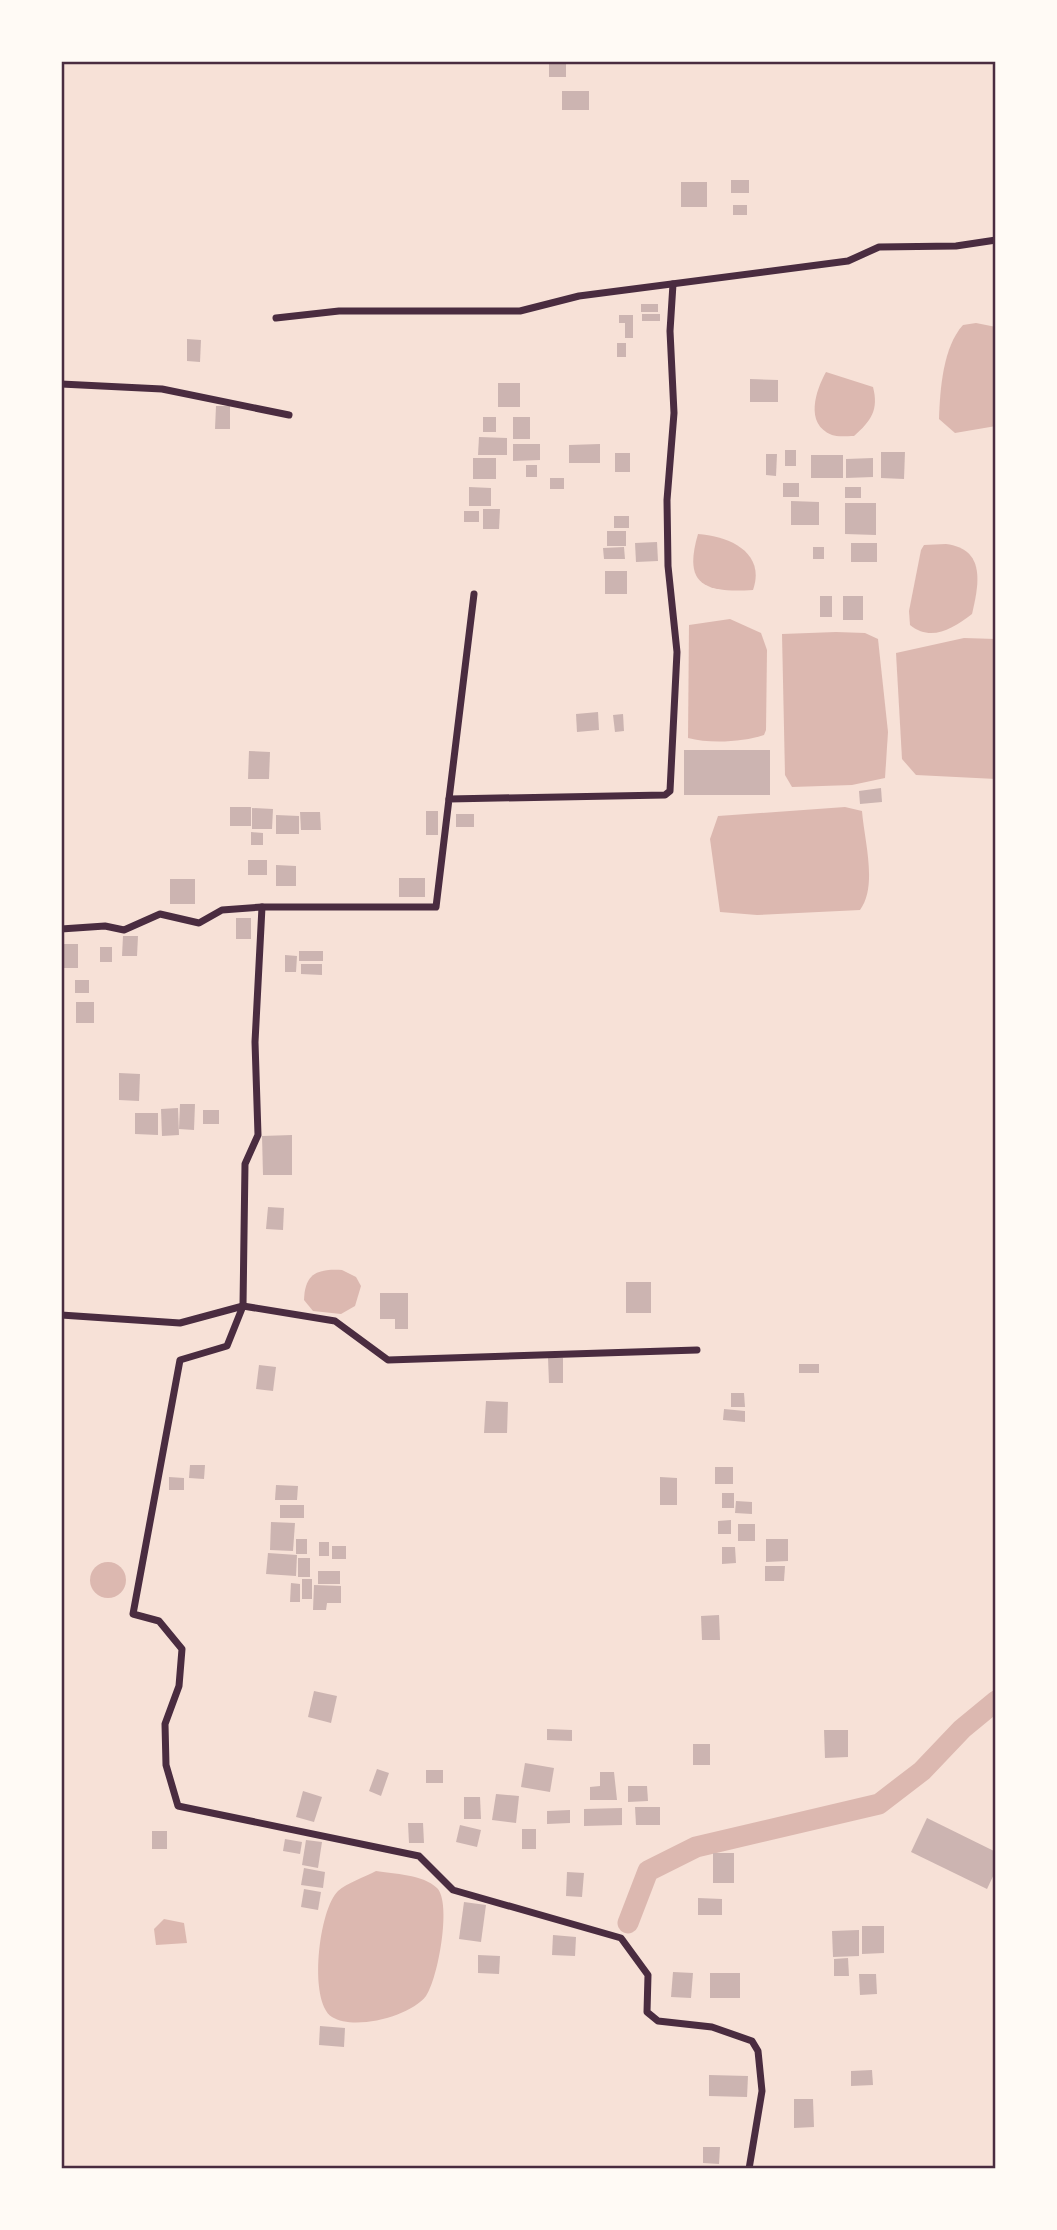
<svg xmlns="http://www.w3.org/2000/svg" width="1057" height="2230" font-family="'PT Sans Narrow',sans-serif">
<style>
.water{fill:#dcb8b0}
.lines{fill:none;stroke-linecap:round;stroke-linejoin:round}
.canal{stroke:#dcb8b0;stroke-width:21}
.building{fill:#ccb4b1}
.minor{stroke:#4a2c40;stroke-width:7}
.neatline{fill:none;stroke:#4a2c40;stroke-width:2.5}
</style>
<rect width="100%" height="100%" fill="#f7e1d7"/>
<g class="water">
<path d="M976,323L996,327V426L955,433L939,419C940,389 943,347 963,325Z"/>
<path d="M826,372L873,387C879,410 871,421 854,436C847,436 837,437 832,435C804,424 816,390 826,372Z"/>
<path d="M698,534C730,536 766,553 753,590C704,593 683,585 698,534Z"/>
<path d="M946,544C986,549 979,584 972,614C952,629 931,642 910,625L909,611L921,550L924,545Z"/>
<path d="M730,619L761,633L767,650L766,730L764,735C743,742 710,744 688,738L689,625Z"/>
<polygon points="836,632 865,633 878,639 888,732 885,778 852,785 792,787 785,775 782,634"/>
<polygon points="964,638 996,639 996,779 916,775 902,759 896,653"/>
<path d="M845,807L862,811C864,839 878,886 860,910L757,915L720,912L710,839L718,816Z"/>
<path d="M342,1270L356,1277L361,1286L355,1306L341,1314L313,1311L304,1300C305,1273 317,1269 342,1270Z"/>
<circle cx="108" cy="1580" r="18"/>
<path d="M376,1871C394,1874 422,1874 437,1888C452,1903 438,1979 426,1996C411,2016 355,2031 332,2017C308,2001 319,1909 338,1891C347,1883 365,1877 376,1871Z"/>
<polygon points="164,1919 184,1923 187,1943 156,1945 154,1929"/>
</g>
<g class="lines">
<polyline class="canal" points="628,1923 648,1871 696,1847 879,1804 922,1771 962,1729 996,1701"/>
</g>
<g class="building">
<rect x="549" y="61" width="17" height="16"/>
<rect x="562" y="91" width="27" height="19"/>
<rect x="731" y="180" width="18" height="13"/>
<rect x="681" y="182" width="26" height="25"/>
<rect x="733" y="205" width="14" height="10"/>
<rect x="641" y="304" width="17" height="8"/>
<rect x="642" y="314" width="18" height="7"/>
<polygon points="619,315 633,315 633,338 625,338 625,323 619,323"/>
<polygon points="187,339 201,340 200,362 187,361"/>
<rect x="617" y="343" width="9" height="14"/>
<polygon points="750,379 778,380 778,402 750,402"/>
<rect x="498" y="383" width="22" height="24"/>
<polygon points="216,406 230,406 230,429 215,429"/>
<rect x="483" y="417" width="13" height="15"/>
<rect x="513" y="417" width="17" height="22"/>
<polygon points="479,437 507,438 507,455 478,455"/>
<polygon points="513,444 540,444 540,460 513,461"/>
<polygon points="600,444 600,463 569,463 569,445"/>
<rect x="785" y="450" width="11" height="16"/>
<polygon points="881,452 905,452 904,479 881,478"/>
<rect x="615" y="453" width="15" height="19"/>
<polygon points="766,454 777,454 776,476 766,475"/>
<rect x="811" y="455" width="32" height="23"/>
<rect x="473" y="458" width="23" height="21"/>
<polygon points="873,458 873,477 846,478 846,459"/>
<rect x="526" y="465" width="11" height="12"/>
<rect x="550" y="478" width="14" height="11"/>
<rect x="783" y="483" width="16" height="14"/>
<polygon points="469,487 491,488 491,506 469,506"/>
<rect x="845" y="487" width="16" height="11"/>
<polygon points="791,501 819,502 819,525 791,525"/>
<polygon points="845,503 876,503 876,535 845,534"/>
<polygon points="483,509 500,509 499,529 483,529"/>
<rect x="464" y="511" width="15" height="11"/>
<rect x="614" y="516" width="15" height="12"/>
<rect x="607" y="531" width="19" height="15"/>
<polygon points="657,542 658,561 636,562 635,543"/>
<rect x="851" y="543" width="26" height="19"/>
<polygon points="624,547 625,559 604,559 603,548"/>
<rect x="813" y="547" width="11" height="12"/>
<rect x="605" y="571" width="22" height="23"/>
<rect x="820" y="596" width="12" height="21"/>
<rect x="843" y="596" width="20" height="24"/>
<polygon points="598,712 599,730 577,732 576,714"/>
<polygon points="623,714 624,731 615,732 613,715"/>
<rect x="684" y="750" width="86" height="45"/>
<polygon points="249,751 270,752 269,779 248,779"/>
<polygon points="881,788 882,802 860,804 859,791"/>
<rect x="230" y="807" width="21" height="19"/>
<polygon points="252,808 273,809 272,829 252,829"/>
<rect x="426" y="811" width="12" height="24"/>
<polygon points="300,812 320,812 321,830 301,830"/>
<rect x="456" y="814" width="18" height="13"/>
<polygon points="276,815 299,816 299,834 276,834"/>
<polygon points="251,832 263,833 263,845 251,845"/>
<rect x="248" y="860" width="19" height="15"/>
<polygon points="276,865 296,866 296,886 276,886"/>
<rect x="399" y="878" width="26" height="19"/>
<rect x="170" y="879" width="25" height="25"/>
<rect x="236" y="918" width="15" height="21"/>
<polygon points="123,936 138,936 137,956 122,956"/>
<rect x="61" y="944" width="17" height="24"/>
<rect x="100" y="947" width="12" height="15"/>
<rect x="299" y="951" width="24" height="10"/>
<polygon points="285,955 297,956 296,972 285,972"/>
<polygon points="301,964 322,964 322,975 301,974"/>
<rect x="75" y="980" width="14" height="13"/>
<rect x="76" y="1002" width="18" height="21"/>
<polygon points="119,1073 140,1074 139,1101 119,1100"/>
<polygon points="180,1104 195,1104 194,1130 179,1129"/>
<polygon points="178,1108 179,1135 162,1136 161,1109"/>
<rect x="203" y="1110" width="16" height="14"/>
<polygon points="135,1113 158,1113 158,1135 135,1134"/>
<polygon points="292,1135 292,1175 263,1175 262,1136"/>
<polygon points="268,1207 284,1208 283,1230 266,1229"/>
<rect x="626" y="1282" width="25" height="31"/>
<polygon points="380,1293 408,1293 408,1329 395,1329 395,1319 380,1319"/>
<polygon points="548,1358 563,1358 563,1383 549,1383"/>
<rect x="799" y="1364" width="20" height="9"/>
<polygon points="259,1365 276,1367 273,1391 256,1389"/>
<polygon points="731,1393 744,1393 745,1407 731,1407"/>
<polygon points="486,1401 508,1402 507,1433 484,1433"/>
<polygon points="724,1409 745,1411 745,1422 723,1420"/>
<polygon points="190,1465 205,1465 204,1479 189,1478"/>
<rect x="715" y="1467" width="18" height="17"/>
<polygon points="169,1477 184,1478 184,1490 169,1490"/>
<polygon points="660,1477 677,1478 677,1505 660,1505"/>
<polygon points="276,1485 298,1486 297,1500 275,1500"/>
<rect x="722" y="1493" width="12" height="15"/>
<polygon points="736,1501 752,1502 752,1514 735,1513"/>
<rect x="280" y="1505" width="24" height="13"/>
<polygon points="731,1520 731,1534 718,1534 718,1521"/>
<polygon points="271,1522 295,1523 293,1551 270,1550"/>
<rect x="738" y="1524" width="17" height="17"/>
<rect x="296" y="1539" width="11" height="15"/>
<polygon points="766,1539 788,1539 788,1561 766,1562"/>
<rect x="319" y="1542" width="10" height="14"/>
<rect x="332" y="1546" width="14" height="13"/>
<polygon points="722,1547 735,1547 736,1563 722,1564"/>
<polygon points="268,1553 297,1555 296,1576 266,1574"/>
<rect x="298" y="1558" width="12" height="19"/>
<polygon points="765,1566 785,1566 784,1581 765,1581"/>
<rect x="318" y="1571" width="22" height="13"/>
<rect x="302" y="1579" width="10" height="20"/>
<polygon points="291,1583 300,1584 300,1602 290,1602"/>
<polygon points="314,1585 341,1586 341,1603 327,1603 326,1610 313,1610"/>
<polygon points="719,1615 720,1640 702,1640 701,1616"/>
<polygon points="314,1691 337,1696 331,1723 308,1717"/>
<polygon points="547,1729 572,1730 572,1741 547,1740"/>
<polygon points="824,1730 848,1730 848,1757 825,1758"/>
<rect x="693" y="1744" width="17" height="21"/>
<polygon points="525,1763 554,1768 550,1792 521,1787"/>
<polygon points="377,1769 389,1773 381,1796 369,1791"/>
<rect x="426" y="1770" width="17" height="13"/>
<polygon points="600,1772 614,1772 617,1800 590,1800 590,1787 600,1786"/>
<polygon points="628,1786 647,1786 648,1801 628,1802"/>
<polygon points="303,1791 322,1797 314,1822 296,1817"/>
<polygon points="496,1794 519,1796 516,1823 492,1820"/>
<polygon points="464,1797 480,1797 481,1819 464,1819"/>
<polygon points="635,1807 660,1807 660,1825 636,1825"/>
<polygon points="622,1808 622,1825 584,1826 584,1809"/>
<polygon points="570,1810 570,1823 547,1824 547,1811"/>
<polygon points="927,1818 996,1852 996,1870 987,1889 911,1852"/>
<polygon points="408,1823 423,1823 424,1843 409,1843"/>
<polygon points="460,1825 481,1830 477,1847 456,1842"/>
<rect x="522" y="1829" width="14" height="20"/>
<rect x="152" y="1831" width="15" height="18"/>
<polygon points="285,1839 302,1842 300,1854 283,1851"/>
<polygon points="306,1840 322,1842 318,1868 302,1865"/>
<rect x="713" y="1853" width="21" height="30"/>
<polygon points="304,1868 325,1872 323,1888 301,1885"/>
<polygon points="567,1872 584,1873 582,1897 566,1896"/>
<polygon points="304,1889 321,1892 318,1910 301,1907"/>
<polygon points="698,1898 722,1899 722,1915 698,1915"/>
<polygon points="464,1902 486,1905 481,1942 459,1939"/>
<polygon points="862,1926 884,1926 884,1953 862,1954"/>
<polygon points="859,1930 859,1956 833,1957 832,1931"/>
<polygon points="553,1935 576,1937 575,1956 552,1955"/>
<polygon points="478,1955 500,1956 499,1974 478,1973"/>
<polygon points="848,1958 849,1976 834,1976 834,1959"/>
<polygon points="673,1972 693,1973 691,1998 671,1997"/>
<rect x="710" y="1973" width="30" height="25"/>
<polygon points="859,1974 876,1974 877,1994 860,1995"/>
<polygon points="320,2026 345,2028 344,2047 319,2045"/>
<polygon points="872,2070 873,2085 851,2086 851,2071"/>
<polygon points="709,2075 748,2076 747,2097 709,2096"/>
<polygon points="794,2099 813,2099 814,2127 794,2128"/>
<polygon points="703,2147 720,2147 719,2164 703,2163"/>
</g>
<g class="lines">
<g class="minor">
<polyline points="673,284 670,331 674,413 667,500 668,566 677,652 670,791 665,795 449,799 436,907 262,907 255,1042 258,1135 245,1164 243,1306 227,1346 180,1360 133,1614 159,1621 182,1649 179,1686 165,1724 166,1765 178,1806 419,1856 453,1890 621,1938 648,1975 647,2012 658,2021 712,2027 752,2041 758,2051 762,2091 749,2169"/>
<polyline points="276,318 339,311 520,311 579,296 848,261 879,247 956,246 996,240"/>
<polyline points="61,384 162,389 289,415"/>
<polyline points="449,799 474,594"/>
<polyline points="61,929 105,926 124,930 160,914 199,923 222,910 262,907"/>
<polyline points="61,1315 180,1323 243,1306 335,1321 388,1360 697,1350"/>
</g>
</g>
<rect width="1057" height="2230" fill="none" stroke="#fffaf5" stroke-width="126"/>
<rect x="63" y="63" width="931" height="2104" class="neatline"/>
</svg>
